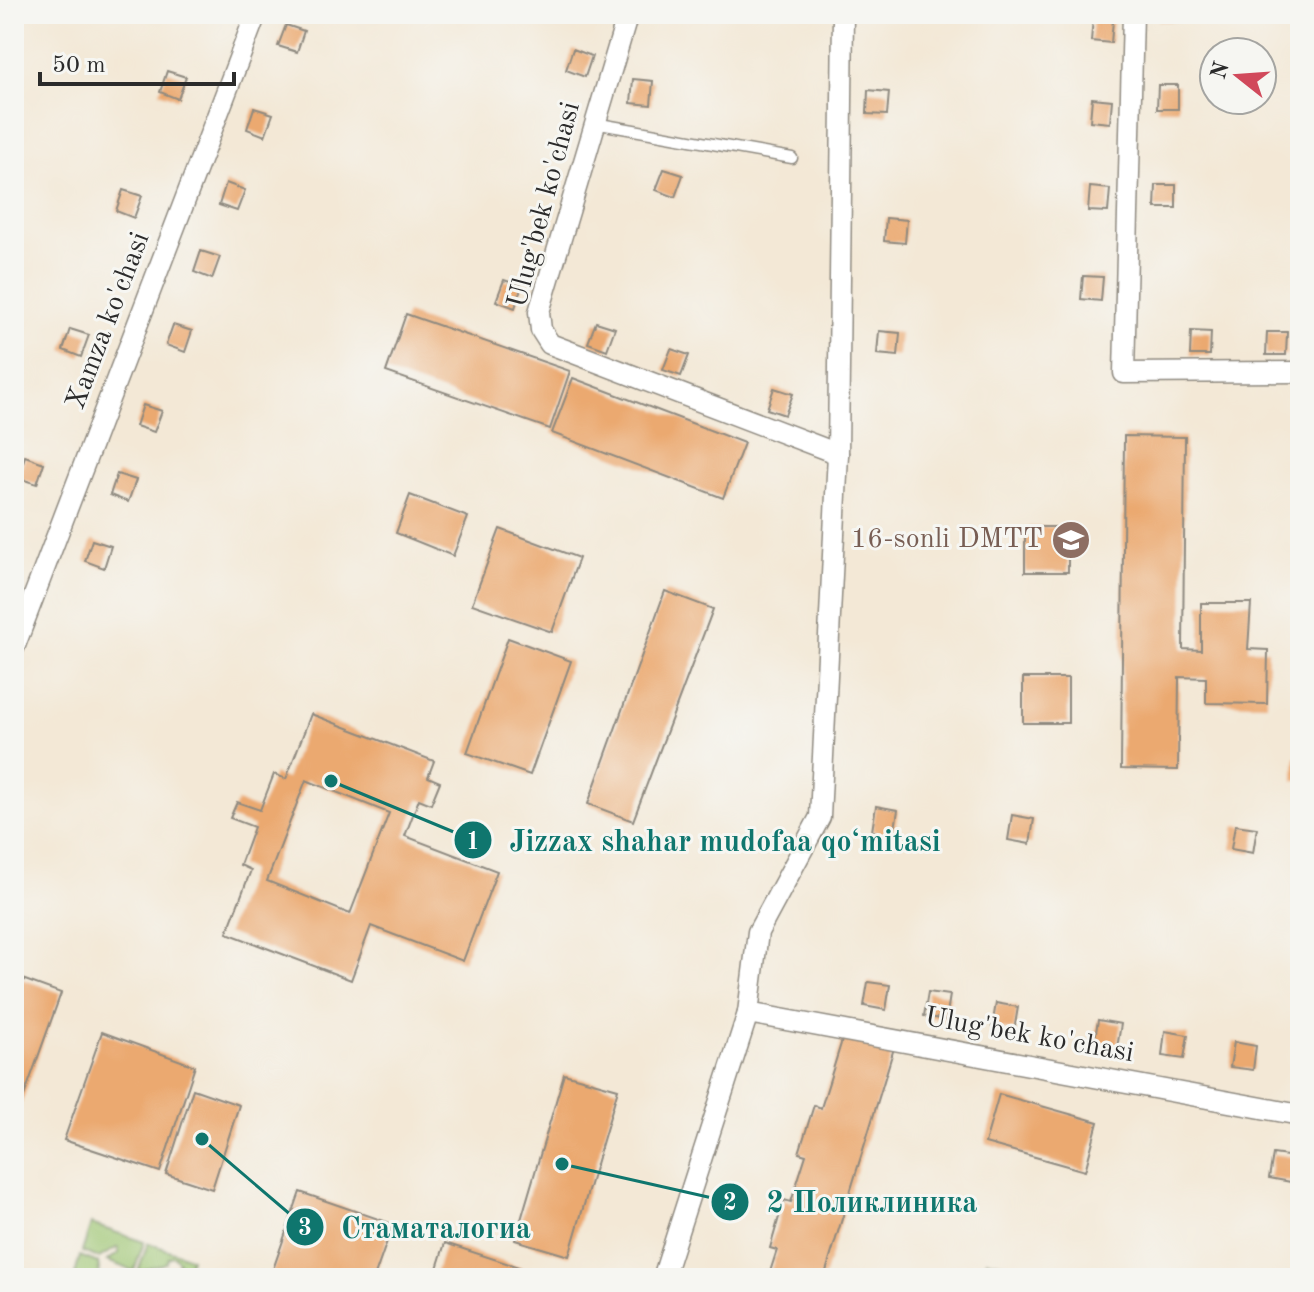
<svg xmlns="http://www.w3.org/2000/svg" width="1314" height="1292" font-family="'Old Standard TT',serif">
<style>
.grass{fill:#9cc470;stroke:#64784e;stroke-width:2}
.building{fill:#eba96f;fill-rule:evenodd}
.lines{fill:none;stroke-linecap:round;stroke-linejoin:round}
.service-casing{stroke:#8f8a80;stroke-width:13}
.minor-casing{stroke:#8f8a80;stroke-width:23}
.service{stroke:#fff;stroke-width:10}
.minor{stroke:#fff;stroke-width:20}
.labels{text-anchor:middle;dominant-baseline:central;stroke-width:6;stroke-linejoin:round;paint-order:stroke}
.street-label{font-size:28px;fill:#2b2b2b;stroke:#f6f6f2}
.education-label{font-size:28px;fill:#785e54;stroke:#f6f6f2;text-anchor:end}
.leader{fill:none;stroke:#0f766e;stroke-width:3}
.callout-dot{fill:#0f766e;stroke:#f6f6f2;stroke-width:3}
.mark-label{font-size:24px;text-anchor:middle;font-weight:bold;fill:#fff}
.callout-label{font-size:30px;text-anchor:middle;font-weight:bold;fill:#0f766e;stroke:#f6f6f2;stroke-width:6;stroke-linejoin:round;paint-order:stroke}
</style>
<rect width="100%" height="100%" fill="#f6f6f2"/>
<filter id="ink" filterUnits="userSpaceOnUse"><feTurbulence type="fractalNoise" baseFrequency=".0125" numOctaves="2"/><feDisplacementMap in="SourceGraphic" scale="16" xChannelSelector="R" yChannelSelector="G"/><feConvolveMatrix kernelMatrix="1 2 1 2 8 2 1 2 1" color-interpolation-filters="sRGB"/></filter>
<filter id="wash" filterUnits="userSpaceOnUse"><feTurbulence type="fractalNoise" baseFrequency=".006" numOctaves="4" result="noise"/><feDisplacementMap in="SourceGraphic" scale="32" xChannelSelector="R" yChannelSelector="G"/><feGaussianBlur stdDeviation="1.8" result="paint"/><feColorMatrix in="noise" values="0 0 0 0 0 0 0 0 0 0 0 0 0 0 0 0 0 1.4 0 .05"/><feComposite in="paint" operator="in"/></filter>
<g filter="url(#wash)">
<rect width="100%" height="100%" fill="#f3e8d6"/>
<g class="grass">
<polygon points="91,1224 144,1242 134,1271 107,1261 119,1253 118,1247 99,1258 82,1252"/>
<polygon points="148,1243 191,1258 184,1278 152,1278 145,1275 167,1268 175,1269 179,1262 174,1256 169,1257 166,1263 138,1272"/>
<polygon points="80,1256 98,1263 100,1278 78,1278 75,1275"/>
<polygon points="987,1260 1061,1276 1061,1278 983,1278"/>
</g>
<g id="blocks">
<g class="building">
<rect x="1159" y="14" width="21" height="7"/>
<polygon points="1093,18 1113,20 1111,43 1091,41"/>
<polygon points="286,25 304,31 297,52 278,46"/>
<polygon points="573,49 592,56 585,77 566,70"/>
<polygon points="167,71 186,77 178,99 160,92"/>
<polygon points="633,79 653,81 651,105 631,103"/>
<polygon points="1158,85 1178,85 1178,109 1157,109"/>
<polygon points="868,90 889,92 887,115 867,114"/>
<polygon points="1092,98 1112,100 1110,123 1090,121"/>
<polygon points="254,108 273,114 265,136 247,129"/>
<polygon points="664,169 683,175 675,197 656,190"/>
<polygon points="226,183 245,190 237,211 219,205"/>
<polygon points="1156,185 1176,185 1176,208 1155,208"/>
<polygon points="1090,187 1110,189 1108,212 1088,211"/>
<polygon points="123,190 142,196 134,218 116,211"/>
<polygon points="886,218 907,220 905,243 884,241"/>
<polygon points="201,251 220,257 212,279 194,272"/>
<polygon points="1083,276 1103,277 1101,301 1081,299"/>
<polygon points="504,280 522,286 515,308 496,301"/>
<polygon points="406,314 570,371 550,429 386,372"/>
<polygon points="596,322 615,328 607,350 588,343"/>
<polygon points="173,325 192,331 185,352 166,345"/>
<polygon points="70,329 89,335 81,357 63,350"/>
<polygon points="879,331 900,333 898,356 877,354"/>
<polygon points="1191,331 1211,332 1210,355 1190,355"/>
<polygon points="1267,332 1287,332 1286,355 1266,355"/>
<polygon points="671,349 689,355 681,376 663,370"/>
<polygon points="573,378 744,443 723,498 552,433"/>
<polygon points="774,388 793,394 785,415 767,409"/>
<polygon points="143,405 162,411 154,432 136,426"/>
<polygon points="1124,436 1185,437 1183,649 1201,650 1201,603 1251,603 1248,649 1268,650 1267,704 1206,703 1206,678 1179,677 1178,770 1121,769"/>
<polygon points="25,456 44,463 37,484 18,478"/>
<polygon points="117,474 136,480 128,502 110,495"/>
<polygon points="410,495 468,517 453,556 396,533"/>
<rect x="1025" y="527" width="43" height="45"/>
<polygon points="500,529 579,558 552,632 472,604"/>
<polygon points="92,540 111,546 104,568 85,561"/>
<polygon points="665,591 713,609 633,821 588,804"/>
<polygon points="508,638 571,661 530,775 467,753"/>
<rect x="1023" y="678" width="45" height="45"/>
<path d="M311,714L434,761L428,777L440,782L431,804L419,799L405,836L497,871L463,961L371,926L351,980L227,933L251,870L240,865L254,827L230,818L237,802L260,810L274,774L286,779ZM306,780L389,813L350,914L267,881Z"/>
<polygon points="1295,757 1300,757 1300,781 1294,781"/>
<polygon points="876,806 898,810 894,835 872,831"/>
<polygon points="1012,815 1034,819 1030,844 1008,840"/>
<polygon points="1235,825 1257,828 1253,853 1231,849"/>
<polygon points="14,976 61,993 20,1107 14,1105"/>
<polygon points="868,982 890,985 886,1010 864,1006"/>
<polygon points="928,992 950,995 946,1020 924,1016"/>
<polygon points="996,1003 1018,1007 1014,1031 992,1027"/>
<polygon points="1098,1020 1121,1024 1117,1048 1094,1044"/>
<polygon points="1165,1031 1188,1035 1184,1059 1162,1056"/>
<polygon points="102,1032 195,1066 160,1172 64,1140"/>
<polygon points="844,1034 894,1048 824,1278 768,1278 777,1250 770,1248 784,1200 791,1202 806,1155 799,1153 814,1105 821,1108"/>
<polygon points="1234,1042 1256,1046 1253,1070 1230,1067"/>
<polygon points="564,1074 618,1089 569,1256 515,1240"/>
<polygon points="193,1089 239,1105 212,1189 166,1174"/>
<polygon points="999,1094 1098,1122 1085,1171 985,1143"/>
<polygon points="1273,1154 1295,1157 1291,1182 1269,1178"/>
<polygon points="300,1192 393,1224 374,1278 270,1278"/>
<polygon points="445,1243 549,1277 549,1278 434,1278"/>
</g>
</g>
</g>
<g filter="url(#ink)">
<use href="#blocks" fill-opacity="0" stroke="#8f8a80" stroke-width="2"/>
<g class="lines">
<defs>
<polyline id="service" points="594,123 792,158"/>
<g id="minor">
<polyline points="628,14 539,312 541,330 550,344 838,454"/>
<polyline points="1133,14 1124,373 1300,372"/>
<polyline points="14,648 256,14"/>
<polyline points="748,1013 758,932 820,817 838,454 843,14"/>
<polyline points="663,1278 748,1013 1300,1115"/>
</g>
</defs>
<use href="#service" class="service-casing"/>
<use href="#minor" class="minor-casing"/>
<use href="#service" class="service"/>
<use href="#minor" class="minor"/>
</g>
</g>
<defs>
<symbol id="school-disc" viewBox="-11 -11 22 22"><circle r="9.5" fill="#8d6e63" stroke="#f6f6f2"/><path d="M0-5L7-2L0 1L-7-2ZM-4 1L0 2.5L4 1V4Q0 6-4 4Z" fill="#fff"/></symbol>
</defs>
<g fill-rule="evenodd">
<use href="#school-disc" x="1049" y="518" width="44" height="44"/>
</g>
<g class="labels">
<g class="street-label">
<text transform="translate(545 205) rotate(-75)">Ulug'bek ko'chasi</text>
<text transform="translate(109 321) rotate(-69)">Xamza ko'chasi</text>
<text transform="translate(1029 1036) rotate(10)">Ulug'bek ko'chasi</text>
</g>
<g class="education-label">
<text x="1043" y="540">16-sonli DMTT</text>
</g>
</g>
<path class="leader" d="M331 781L473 840M562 1164L730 1202M202 1139L305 1227"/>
<g class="callout-dot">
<circle cx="331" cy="781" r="8"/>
<circle cx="562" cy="1164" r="8"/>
<circle cx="202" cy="1139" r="8"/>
<circle cx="473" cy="840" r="20"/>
<circle cx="730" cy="1202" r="20"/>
<circle cx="305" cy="1227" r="20"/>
</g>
<g class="mark-label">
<text x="473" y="849">1</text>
<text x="730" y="1210">2</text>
<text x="305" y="1235">3</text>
</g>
<g class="callout-label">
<text x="725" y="851">Jizzax shahar mudofaa qoʻmitasi</text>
<text x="872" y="1212">2 Поликлиника</text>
<text x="436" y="1238">Стаматалогиа</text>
</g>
<rect width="1314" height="1292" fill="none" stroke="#f6f6f2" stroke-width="48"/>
<g transform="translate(1238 76) rotate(287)"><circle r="38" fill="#f6f6f2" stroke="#a5a5a2" stroke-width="2"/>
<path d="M0-6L14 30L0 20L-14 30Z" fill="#d1495b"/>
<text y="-12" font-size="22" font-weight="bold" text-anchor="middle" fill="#2b2b2b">N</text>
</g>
<path d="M40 72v12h194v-12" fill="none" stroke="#2b2b2b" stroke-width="4"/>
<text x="52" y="72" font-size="24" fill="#2b2b2b" stroke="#f6f6f2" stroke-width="6" paint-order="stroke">50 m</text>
</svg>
